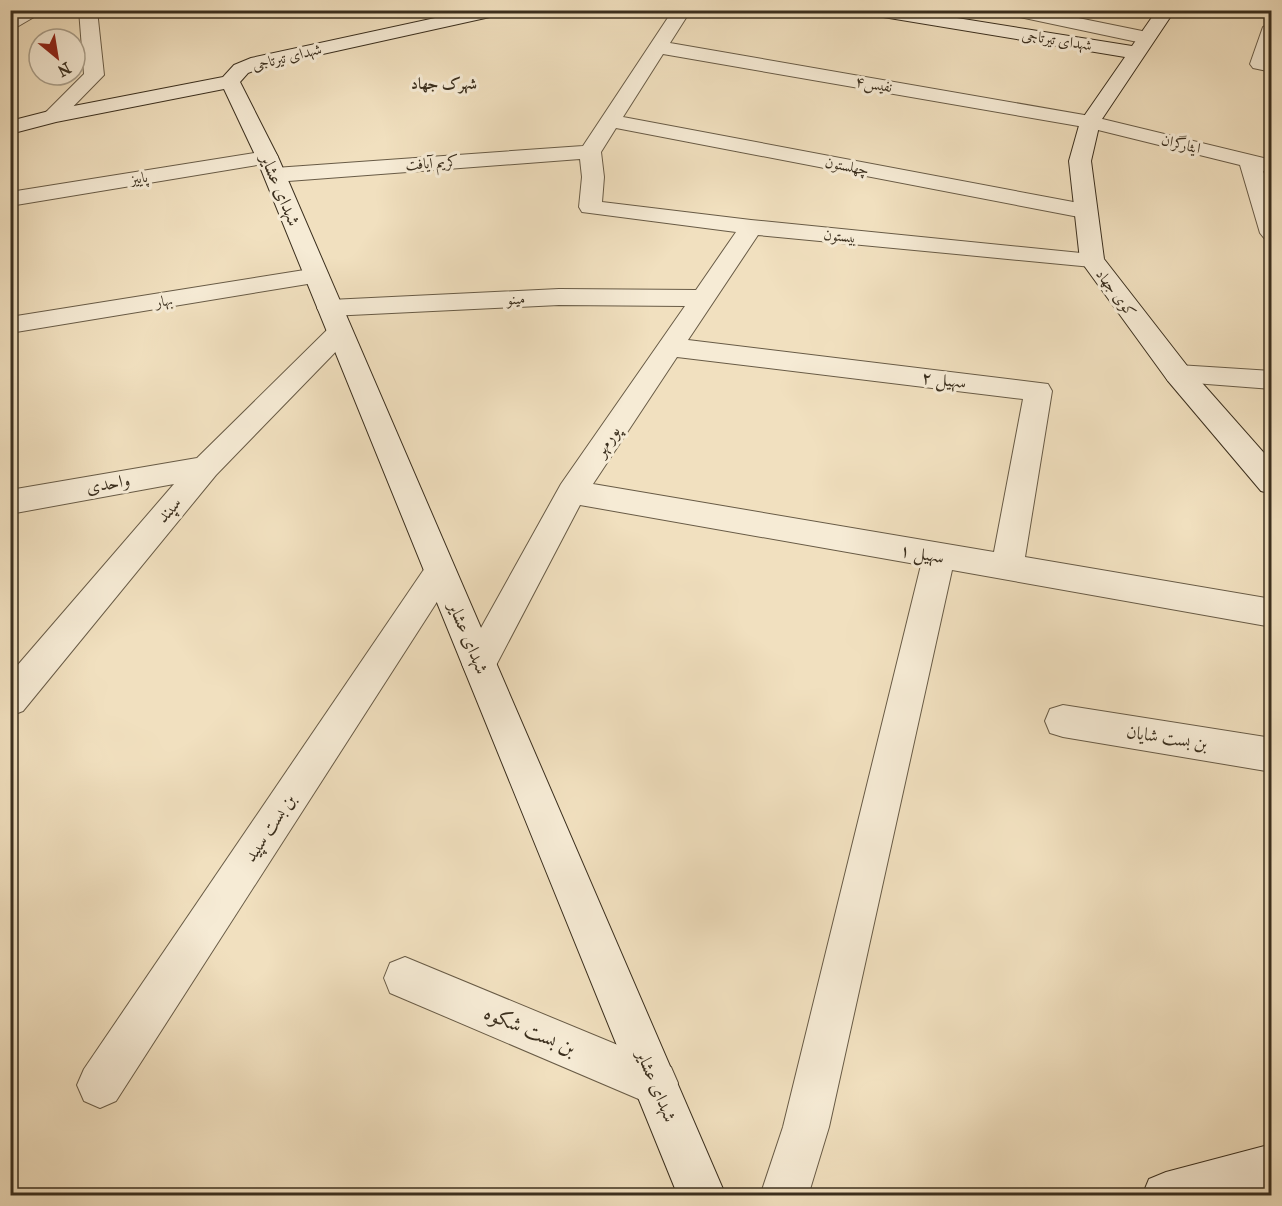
<svg xmlns="http://www.w3.org/2000/svg" width="1282" height="1206" font-family="'IM FELL French Canon',Amiri,serif">
<style>
.lines{fill:none;stroke-linecap:round;stroke-linejoin:round}
.street-casing{stroke:#685b46;stroke-width:2}
.secondary-casing{stroke:#3b2f1e;stroke-width:2}
.street{fill:#f6ebd5;fill-rule:evenodd}
.secondary{fill:#f6ebd5;fill-rule:evenodd}
.labels{text-anchor:middle;dominant-baseline:central;stroke-width:6;stroke-linejoin:round;paint-order:stroke}
.far-street-label{font-size:15px;fill:#3b2f1e;stroke:#f6ebd5}
.far-neighbourhood-label{font-size:16px;font-weight:bold;fill:#3b2f1e;stroke:#f6ebd5}
.street-label{font-size:18px;fill:#3b2f1e;stroke:#f6ebd5}
.near-street-label{font-size:21px;fill:#3b2f1e;stroke:#f6ebd5}
</style>
<rect width="100%" height="100%" fill="#f1e0bf"/>
<filter id="stains"><feTurbulence type="fractalNoise" baseFrequency=".00333" numOctaves="4"/><feColorMatrix values="0 0 0 0 .2 0 0 0 0 .09 0 0 0 0 .02 0 0 0 .5 -.17"/></filter>
<radialGradient id="worn" r=".72"><stop offset=".6" stop-color="#630" stop-opacity="0"/><stop offset="1" stop-color="#630" stop-opacity=".3"/></radialGradient>
<g class="lines">
<defs>
<g id="street">
<polygon points="23,10 46,10 10,31 10,18"/>
<polygon points="79,10 97,10 104,75 60,120 46,120 43,116 46,112 84,74"/>
<path d="M673,10H691L670,43L1090,116L1272,160V173L1263,171L1272,196V240L1264,238L1260,233L1240,165L1090,128L663,54L623,117L1084,204L1092,206L1095,211L1092,216L1084,218L616,128L601,152L604,177L602,202L751,220L1101,255L1104,260L1101,265L1092,267L758,235L688,340L1048,384L1052,391L1025,557L1272,599V627L952,570L829,1127L808,1196H760L783,1127L921,565L580,505L491,675L479,679L467,675L462,664L467,653L561,484L685,306L559,305L330,316L321,314L317,308L321,302L330,300L559,289L696,290L736,232L582,212L579,207L582,177L580,159L275,182L267,180L264,175L267,170L275,168L583,146ZM677,357L1023,399L994,552L593,484Z"/>
<polygon points="1001,10 1039,10 1147,32 1156,38 1147,44 1010,15"/>
<polygon points="1272,22 1272,72 1253,68 1250,64 1263,27"/>
<polygon points="267,151 275,152 278,157 275,162 10,206 10,192"/>
<polygon points="317,268 326,271 329,276 326,281 10,333 10,317"/>
<polygon points="340,323 349,326 353,332 349,338 216,475 23,711 10,716 10,674 174,484 10,514 10,490 197,458 331,326"/>
<polygon points="1178,365 1272,371 1272,389 1168,381 1164,374 1168,367"/>
<polygon points="440,558 451,562 456,571 451,580 116,1101 100,1108 84,1101 77,1085 84,1069 429,562"/>
<polygon points="1063,705 1272,738 1272,772 1063,737 1050,733 1045,721 1050,709"/>
<polygon points="405,957 671,1067 678,1083 671,1099 655,1106 390,993 384,978 390,963"/>
</g>
<g id="secondary">
<polygon points="472,10 508,10 499,15 264,67 248,73 240,82 278,157 726,1196 678,1196 256,157 224,89 56,122 10,134 10,121 53,110 223,77 234,65 251,58"/>
<polygon points="862,10 907,10 1132,46 1157,10 1175,10 1100,122 1091,161 1104,259 1188,367 1272,462 1272,494 1261,491 1168,381 1080,260 1069,161 1080,122 1125,57 871,15"/>
<polygon points="1272,1144 1272,1192 1258,1196 1142,1196 1149,1179 1166,1172"/>
</g>
</defs>
<use href="#street" class="street-casing"/>
<use href="#secondary" class="secondary-casing"/>
<use href="#street" class="street"/>
<use href="#secondary" class="secondary"/>
</g>
<g class="labels">
<g class="far-street-label">
<text transform="translate(1057 40) rotate(9)">شهدای تیرتاجی</text>
<text transform="translate(287 57) rotate(-14)">شهدای تیرتاجی</text>
<text transform="translate(874 84) rotate(10)">نفیس۴</text>
<text transform="translate(1181 144) rotate(14)">ایثارگران</text>
<text transform="translate(432 163) rotate(-4)">کریم آیافت</text>
<text transform="translate(847 166) rotate(11)">چهلستون</text>
<text transform="translate(139 178) rotate(-9)">پاییز</text>
<text transform="translate(840 236) rotate(6)">بیستون</text>
<text transform="translate(1116 293) rotate(53)">کوی جهاد</text>
<text transform="translate(516 299) rotate(-3)">مینو</text>
<text transform="translate(164 301) rotate(-9)">بهار</text>
</g>
<g class="far-neighbourhood-label">
<text x="444" y="83">شهرک جهاد</text>
</g>
<g class="street-label">
<text transform="translate(280 190) rotate(67)">شهدای عشایر</text>
<text transform="translate(944 380) rotate(7)">سهیل ۲</text>
<text transform="translate(607 441) rotate(-56)">پورمهر</text>
<text transform="translate(108 484) rotate(-10)">واحدی</text>
<text transform="translate(169 510) rotate(-50)">سپند</text>
<text transform="translate(922 554) rotate(10)">سهیل ۱</text>
<text transform="translate(468 638) rotate(67)">شهدای عشایر</text>
<text transform="translate(1167 738) rotate(9)">بن بست شایان</text>
<text transform="translate(270 828) rotate(-56)">بن بست سپید</text>
<text transform="translate(656 1086) rotate(67)">شهدای عشایر</text>
</g>
<g class="near-street-label">
<text transform="translate(530 1030) rotate(23)">بن بست شکوه</text>
</g>
</g>
<rect width="1282" height="1206" fill="none" stroke="#f1e0bf" stroke-width="36"/>
<rect x="12" y="12" width="1258" height="1182" fill="none" stroke="#3b2f1e" stroke-width="3"/>
<rect x="18" y="18" width="1246" height="1170" fill="none" stroke="#3b2f1e" stroke-width="1.5"/>
<g transform="translate(57 57) rotate(150)"><circle r="28" fill="#f6ebd5" stroke="#aba08c" stroke-width="1.5"/>
<path d="M0-4.5L10 22L0 15L-10 22Z" fill="#8f2418"/>
<text y="-9" font-size="16" font-weight="bold" text-anchor="middle" fill="#3b2f1e">N</text>
</g>
<rect width="100%" height="100%" filter="url(#stains)"/>
<rect width="100%" height="100%" fill="url(#worn)"/>
</svg>
